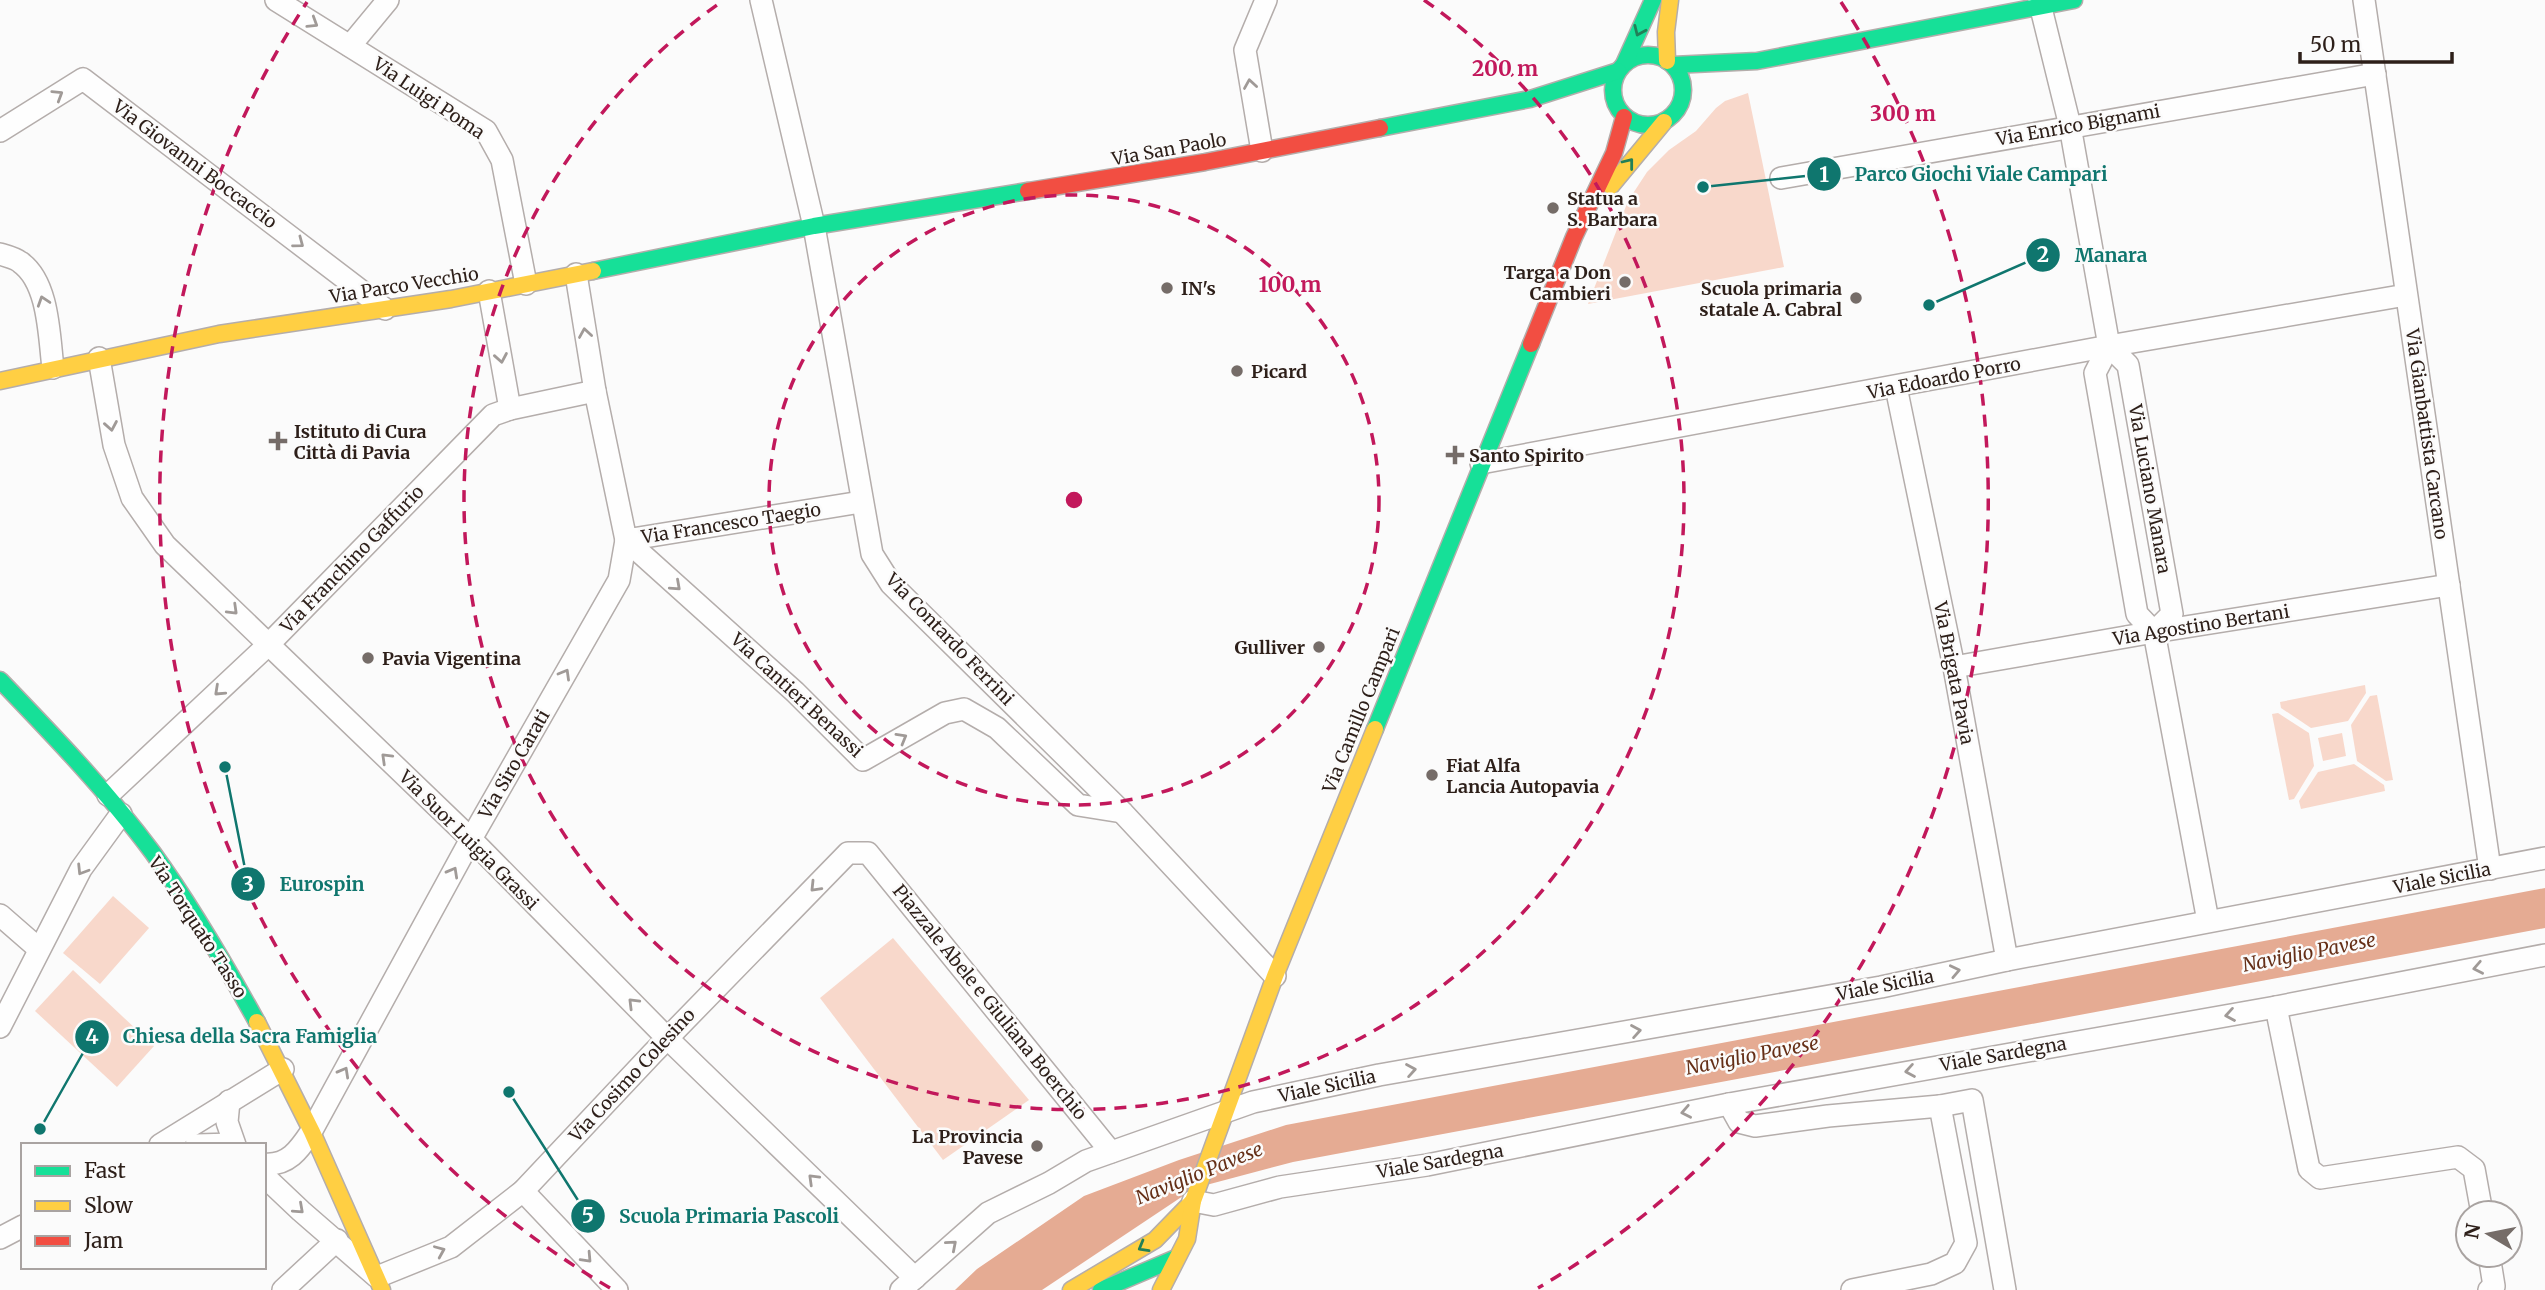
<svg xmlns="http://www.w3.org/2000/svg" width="2545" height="1290" font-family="Merriweather,serif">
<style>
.green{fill:#f8d8cb}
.water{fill:#e5ab93}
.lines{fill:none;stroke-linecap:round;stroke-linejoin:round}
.street-casing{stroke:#b4adab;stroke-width:24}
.fast-casing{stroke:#b4adab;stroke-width:19}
.slow-casing{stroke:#b4adab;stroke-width:19}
.jam-casing{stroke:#b4adab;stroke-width:19}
.street{stroke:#fefefe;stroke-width:21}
.fast{stroke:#16e098;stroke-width:16}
.slow{stroke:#ffcf43;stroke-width:16}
.jam{stroke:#f24e42;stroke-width:16}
.oneway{stroke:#a09a97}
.oneway2{stroke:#228058}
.ring{fill:none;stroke:#c2185b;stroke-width:3.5;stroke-dasharray:12 9}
.poi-dot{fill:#756c68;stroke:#fbfbfb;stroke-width:2.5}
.labels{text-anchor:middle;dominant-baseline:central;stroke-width:5;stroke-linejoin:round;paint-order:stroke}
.street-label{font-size:18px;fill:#2d1f19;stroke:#fbfbfb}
.poi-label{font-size:18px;font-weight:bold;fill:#2d1f19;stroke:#fbfbfb;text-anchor:start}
.water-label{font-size:19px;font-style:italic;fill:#652f17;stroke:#fbfbfb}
.centre{fill:#c2185b;stroke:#fbfbfb;stroke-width:3.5}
.ring-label{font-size:21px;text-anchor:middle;font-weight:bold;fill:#c2185b;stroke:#fbfbfb;stroke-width:5;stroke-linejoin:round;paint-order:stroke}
.leader{fill:none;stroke:#0f766e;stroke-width:2.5}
.callout-dot{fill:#0f766e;stroke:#fbfbfb;stroke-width:2.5}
.mark-label{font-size:21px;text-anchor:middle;font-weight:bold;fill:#fff}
.callout-label{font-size:19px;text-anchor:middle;font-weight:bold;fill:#0f766e;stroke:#fbfbfb;stroke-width:5;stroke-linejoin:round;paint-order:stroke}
</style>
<rect width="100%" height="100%" fill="#fbfbfb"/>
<g class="green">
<polygon points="1748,93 1784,267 1588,304 1628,201 1647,172 1669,150 1696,131 1716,108 1725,101"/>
<polygon points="2365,685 2366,693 2348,721 2311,728 2281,708 2280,702"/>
<polygon points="2377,695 2393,780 2386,781 2357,761 2351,725 2370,696"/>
<polygon points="2278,713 2309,733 2314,766 2294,799 2289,800 2272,714"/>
<polygon points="2342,733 2346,756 2323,761 2318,738"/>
<polygon points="2354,764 2384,785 2385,791 2301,809 2299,801 2318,772"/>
<polygon points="113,896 149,928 100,984 63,953"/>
<polygon points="893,938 1029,1100 943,1160 820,998"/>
<polygon points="73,970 154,1046 117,1087 35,1011"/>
</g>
<polygon class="water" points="2545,888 2545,928 1293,1162 1195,1188 1042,1290 955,1290 977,1269 1084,1196 1179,1160 1286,1125"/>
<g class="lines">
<defs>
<g id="street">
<polyline points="276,0 486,131 502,160 526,284"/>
<polyline points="761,0 814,226 872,554 891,584 1122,812 1275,976"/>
<polyline points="2039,0 2070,126 2109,346 2128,365 2172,614 2154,632"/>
<polyline points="2364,0 2490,869"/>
<polyline points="350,46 388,0"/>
<polyline points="0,131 83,79 385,309"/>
<polyline points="1262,151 1245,50 1266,0"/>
<polyline points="1781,178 2375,74"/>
<path d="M0,254C7,256 15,258 20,262C49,282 49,336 53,368"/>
<polyline points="576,274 595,391 626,540 861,502"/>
<polyline points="2109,346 2095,373 2137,614 2154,632 2208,921"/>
<polyline points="99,358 114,445 132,498 165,545 471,839 667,1038 915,1278"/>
<polyline points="1896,387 1954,667 2007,960"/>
<polyline points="510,409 595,391"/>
<polyline points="1481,463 2109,346 2406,295"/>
<polyline points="626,540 795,692 863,760 945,713 964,709 997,728 1078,805 1122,812"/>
<polyline points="1954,667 2154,632 2449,585"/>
<polyline points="108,795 269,644 493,415 510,409 489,291"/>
<polyline points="0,915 39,949"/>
<polyline points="2276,1007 2309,1169 2320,1178 2458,1157 2474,1169 2482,1213"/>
<polyline points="0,1027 81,869 121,814"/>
<polyline points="229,1101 227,1122 235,1145"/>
<polyline points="1729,1104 1739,1122 1755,1126 1828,1116 1940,1106 1966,1243 1955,1263 1931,1274 1852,1290"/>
<polyline points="1940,1106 1972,1100 2005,1290"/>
<polyline points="160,1145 283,1069"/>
<polyline points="196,1145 234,1144"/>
<path d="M264,1164C288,1166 299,1150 311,1132L471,839L619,580L626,540"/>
<polyline points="264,1176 301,1211 377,1277 451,1247 523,1191 652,1054 848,853 868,853 1111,1152"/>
<polyline points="523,1191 617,1290"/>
<polyline points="1193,1201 1214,1205 1280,1187 1427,1165 1729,1104 2276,1007 2545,955"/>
<polyline points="0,1238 23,1226"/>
<polyline points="2489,1255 2494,1286 2489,1290"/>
<polyline points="283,1290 337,1240"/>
<polyline points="901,1290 988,1213 1049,1183 1086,1161 1253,1102 1379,1075 1881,987 2007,960 2545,858"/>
</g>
<g id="fast">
<circle cx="1648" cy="90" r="35"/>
<polyline points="1625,62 1653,0"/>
<polyline points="1673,65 1757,61 2074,0"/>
<polyline points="1380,128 1530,99 1618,71"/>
<polyline points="593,271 814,226 1028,191"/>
<path d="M0,680C53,735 107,791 153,853C192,907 225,964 257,1022"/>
<polyline points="1375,729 1531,344"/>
<polyline points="1101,1290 1176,1258"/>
</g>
<g id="slow">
<polyline points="1667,61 1666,32 1670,0"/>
<polyline points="1611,186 1664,122"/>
<polyline points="0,381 219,334 451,299 593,271"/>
<polyline points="257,1022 312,1132 382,1290"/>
<polyline points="1071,1290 1155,1240 1193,1201"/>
<polyline points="1161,1290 1187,1239 1193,1201 1275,976 1375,729"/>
</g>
<g id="jam">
<polyline points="1028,191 1205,162 1380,128"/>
<polyline points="1531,344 1574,237 1614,153 1624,117"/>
</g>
</defs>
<use href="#street" class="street-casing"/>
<use href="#fast" class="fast-casing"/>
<use href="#slow" class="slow-casing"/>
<use href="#jam" class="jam-casing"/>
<use href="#street" class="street"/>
<use href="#fast" class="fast"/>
<use href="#slow" class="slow"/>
<use href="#jam" class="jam"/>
</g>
<defs><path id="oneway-chevron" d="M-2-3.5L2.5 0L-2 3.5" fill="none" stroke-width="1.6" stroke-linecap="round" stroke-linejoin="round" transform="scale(1.75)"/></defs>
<g class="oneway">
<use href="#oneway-chevron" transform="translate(313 23) rotate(32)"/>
<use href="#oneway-chevron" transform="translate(1250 84) rotate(-99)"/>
<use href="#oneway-chevron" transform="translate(58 95) rotate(-32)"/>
<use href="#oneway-chevron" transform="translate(299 243) rotate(37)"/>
<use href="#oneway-chevron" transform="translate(43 301) rotate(-108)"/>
<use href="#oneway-chevron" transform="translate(585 333) rotate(-99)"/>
<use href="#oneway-chevron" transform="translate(501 358) rotate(80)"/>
<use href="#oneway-chevron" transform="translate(111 426) rotate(80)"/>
<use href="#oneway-chevron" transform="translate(676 586) rotate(42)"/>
<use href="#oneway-chevron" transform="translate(233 610) rotate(44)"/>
<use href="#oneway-chevron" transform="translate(565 674) rotate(-60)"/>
<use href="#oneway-chevron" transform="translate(219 691) rotate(137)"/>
<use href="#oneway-chevron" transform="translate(902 738) rotate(-30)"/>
<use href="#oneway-chevron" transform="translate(386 758) rotate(-136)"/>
<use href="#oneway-chevron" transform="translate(82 870) rotate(122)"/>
<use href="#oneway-chevron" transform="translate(453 872) rotate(-61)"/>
<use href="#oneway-chevron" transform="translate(815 887) rotate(134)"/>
<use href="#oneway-chevron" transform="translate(2478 968) rotate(169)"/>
<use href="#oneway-chevron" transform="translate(1955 971) rotate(-12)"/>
<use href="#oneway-chevron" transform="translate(633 1003) rotate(-135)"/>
<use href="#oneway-chevron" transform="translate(2230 1015) rotate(170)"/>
<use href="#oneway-chevron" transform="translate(1636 1031) rotate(-10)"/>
<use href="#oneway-chevron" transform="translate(1411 1070) rotate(-10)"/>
<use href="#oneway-chevron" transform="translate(1910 1071) rotate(170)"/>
<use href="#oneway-chevron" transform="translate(344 1072) rotate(-61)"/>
<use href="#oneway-chevron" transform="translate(1686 1112) rotate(169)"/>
<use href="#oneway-chevron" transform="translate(813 1179) rotate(-136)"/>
<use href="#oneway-chevron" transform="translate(299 1209) rotate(42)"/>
<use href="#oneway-chevron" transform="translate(952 1245) rotate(-41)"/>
<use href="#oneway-chevron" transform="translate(440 1251) rotate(-23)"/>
<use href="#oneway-chevron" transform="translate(587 1258) rotate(47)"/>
</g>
<g class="oneway2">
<use href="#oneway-chevron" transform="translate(1639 31) rotate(114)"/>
<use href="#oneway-chevron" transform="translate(1629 163) rotate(-52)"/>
<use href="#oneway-chevron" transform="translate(1143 1247) rotate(150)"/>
</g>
<g class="ring">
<circle cx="1074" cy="500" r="305"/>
<path d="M1424 0A610 610 0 1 1 724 0"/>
<path d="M610 1288A915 915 0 0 1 307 2M1841 2A915 915 0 0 1 1538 1288"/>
</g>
<g class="poi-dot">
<circle cx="1553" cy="208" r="7"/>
<circle cx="1625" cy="282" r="7"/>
<circle cx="1167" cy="288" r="7"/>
<circle cx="1856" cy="298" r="7"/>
<circle cx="1237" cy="371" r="7"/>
<path d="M274.5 430.5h7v7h7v7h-7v7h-7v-7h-7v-7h7z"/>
<path d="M1451.5 444.5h7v7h7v7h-7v7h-7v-7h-7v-7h7z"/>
<circle cx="1319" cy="647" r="7"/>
<circle cx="368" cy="658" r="7"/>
<circle cx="1432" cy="775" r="7"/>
<circle cx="1037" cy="1146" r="7"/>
</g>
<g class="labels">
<g class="street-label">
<text transform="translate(429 98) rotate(34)">Via Luigi Poma</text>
<text transform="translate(2078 125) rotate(-10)">Via Enrico Bignami</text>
<text transform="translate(1169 149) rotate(-10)">Via San Paolo</text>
<text transform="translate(195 164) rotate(37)">Via Giovanni Boccaccio</text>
<text transform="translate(404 285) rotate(-9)">Via Parco Vecchio</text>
<text transform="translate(1944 378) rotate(-11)">Via Edoardo Porro</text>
<text transform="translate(2427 434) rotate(82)">Via Gianbattista Carcano</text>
<text transform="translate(2150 489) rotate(80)">Via Luciano Manara</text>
<text transform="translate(731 523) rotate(-9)">Via Francesco Taegio</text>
<text transform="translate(352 559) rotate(-46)">Via Franchino Gaffurio</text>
<text transform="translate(2201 625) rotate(-9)">Via Agostino Bertani</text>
<text transform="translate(950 639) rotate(46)">Via Contardo Ferrini</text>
<text transform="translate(1954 673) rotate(79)">Via Brigata Pavia</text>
<text transform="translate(797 695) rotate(43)">Via Cantieri Benassi</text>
<text transform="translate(1361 710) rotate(-68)">Via Camillo Campari</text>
<text transform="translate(514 764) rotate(-60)">Via Siro Carati</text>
<text transform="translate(469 840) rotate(45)">Via Suor Luigia Grassi</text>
<text transform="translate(2442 878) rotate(-11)">Viale Sicilia</text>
<text transform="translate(198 927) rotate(57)">Via Torquato Tasso</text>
<text transform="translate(1885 985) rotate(-11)">Viale Sicilia</text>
<text transform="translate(990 1002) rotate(51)">Piazzale Abele e Giuliana Boerchio</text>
<text transform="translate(2003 1054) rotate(-10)">Viale Sardegna</text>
<text transform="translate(632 1075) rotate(-47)">Via Cosimo Colesino</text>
<text transform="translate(1327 1086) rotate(-12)">Viale Sicilia</text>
<text transform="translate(1440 1161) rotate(-10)">Viale Sardegna</text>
</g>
<g class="poi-label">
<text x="1567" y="198">Statua a<tspan x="1567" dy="21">S. Barbara</tspan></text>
<text x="1611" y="272" text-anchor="end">Targa a Don<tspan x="1611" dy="21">Cambieri</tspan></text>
<text x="1181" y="288">IN's</text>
<text x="1842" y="288" text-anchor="end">Scuola primaria<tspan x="1842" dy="21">statale A. Cabral</tspan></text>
<text x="1251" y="371">Picard</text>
<text x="294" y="431">Istituto di Cura<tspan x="294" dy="21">Città di Pavia</tspan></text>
<text x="1469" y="455">Santo Spirito</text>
<text x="1305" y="647" text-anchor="end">Gulliver</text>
<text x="382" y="658">Pavia Vigentina</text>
<text x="1446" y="765">Fiat Alfa<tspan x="1446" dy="21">Lancia Autopavia</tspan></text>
<text x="1023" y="1136" text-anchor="end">La Provincia<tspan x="1023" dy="21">Pavese</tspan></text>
</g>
<g class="water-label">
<text transform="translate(2309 952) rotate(-11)">Naviglio Pavese</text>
<text transform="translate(1752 1055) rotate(-11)">Naviglio Pavese</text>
<text transform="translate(1199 1173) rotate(-22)">Naviglio Pavese</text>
</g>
</g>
<circle cx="1074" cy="500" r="10" class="centre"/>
<g class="ring-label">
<text x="1505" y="76">200 m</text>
<text x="1903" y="121">300 m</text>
<text x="1290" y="292">100 m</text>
</g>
<path class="leader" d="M1703 187L1824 174M1929 305L2043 255M225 767L248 884M40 1129L92 1037M509 1092L588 1216"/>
<g class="callout-dot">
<circle cx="1703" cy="187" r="7"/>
<circle cx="1929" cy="305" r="7"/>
<circle cx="225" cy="767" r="7"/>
<circle cx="40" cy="1129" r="7"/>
<circle cx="509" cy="1092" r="7"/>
<circle cx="1824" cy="174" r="18"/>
<circle cx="2043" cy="255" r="18"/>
<circle cx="248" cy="884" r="18"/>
<circle cx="92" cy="1037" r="18"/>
<circle cx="588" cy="1216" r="18"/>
</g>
<g class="mark-label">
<text x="1824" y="182">1</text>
<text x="2043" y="262">2</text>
<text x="248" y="892">3</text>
<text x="92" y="1044">4</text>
<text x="588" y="1223">5</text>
</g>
<g class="callout-label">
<text x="1981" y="181">Parco Giochi Viale Campari</text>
<text x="2111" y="262">Manara</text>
<text x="322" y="891">Eurospin</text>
<text x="250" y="1043">Chiesa della Sacra Famiglia</text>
<text x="729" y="1223">Scuola Primaria Pascoli</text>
</g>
<rect x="21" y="1143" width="245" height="126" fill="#fbfbfb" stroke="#a9a3a1" stroke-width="2"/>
<rect x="35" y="1166" width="35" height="10" fill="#16e098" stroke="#a9a3a1" stroke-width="2"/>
<text x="84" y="1178" font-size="21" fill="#2d1f19">Fast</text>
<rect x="35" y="1201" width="35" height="10" fill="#ffcf43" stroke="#a9a3a1" stroke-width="2"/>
<text x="84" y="1213" font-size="21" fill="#2d1f19">Slow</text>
<rect x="35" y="1236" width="35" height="10" fill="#f24e42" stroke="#a9a3a1" stroke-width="2"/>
<text x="84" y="1248" font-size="21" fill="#2d1f19">Jam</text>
<g transform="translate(2489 1234) rotate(280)"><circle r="33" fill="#fbfbfb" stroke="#a9a3a1" stroke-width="2"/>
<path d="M0-5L12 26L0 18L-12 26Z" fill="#756c68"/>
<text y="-10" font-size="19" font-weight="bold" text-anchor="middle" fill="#2d1f19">N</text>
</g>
<path d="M2300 52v10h152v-10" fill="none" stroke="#2d1f19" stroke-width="3.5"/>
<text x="2310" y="52" font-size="21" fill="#2d1f19" stroke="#fbfbfb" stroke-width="5" paint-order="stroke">50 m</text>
</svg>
